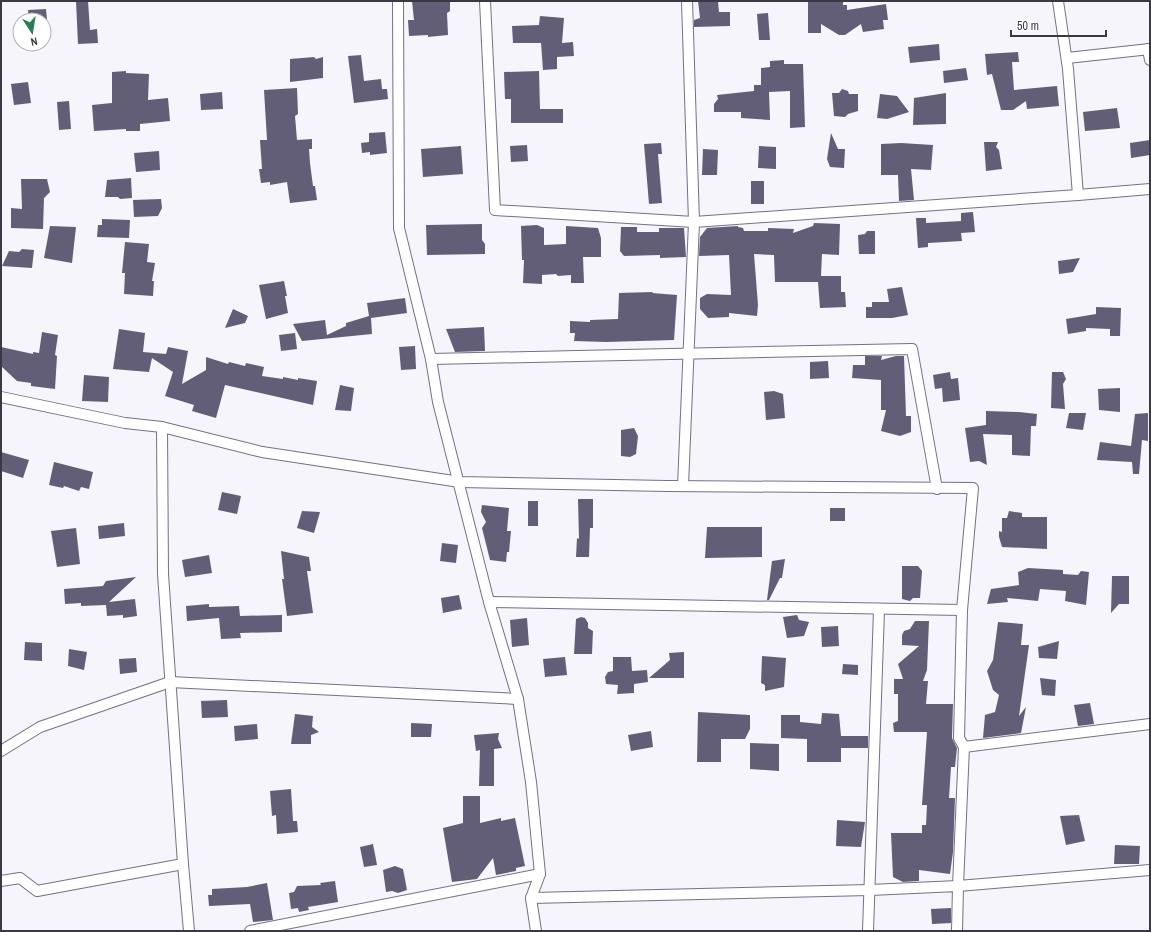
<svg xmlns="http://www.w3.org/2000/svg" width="1151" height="932" font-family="'Archivo Narrow',sans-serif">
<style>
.building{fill:#625e78}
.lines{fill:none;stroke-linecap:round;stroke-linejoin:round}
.minor-casing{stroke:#73708a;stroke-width:12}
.minor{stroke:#fff;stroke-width:10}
</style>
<rect width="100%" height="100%" fill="#f5f5fb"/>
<g class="building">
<polygon points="76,1 88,1 90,30 97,29 98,43 78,44"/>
<polygon points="412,1 450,1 450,11 447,13 448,35 428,37 428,35 409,36 408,20 414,20"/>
<polygon points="698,1 718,1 719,12 730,12 730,26 694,27 694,20 700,18"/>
<polygon points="808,1 843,1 843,5 847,5 847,10 886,4 888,20 883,20 884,29 863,32 861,24 845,35 839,35 821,24 821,33 808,33"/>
<polygon points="46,9 47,20 29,20 28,10"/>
<polygon points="768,13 770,40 759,40 757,14"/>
<polygon points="540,16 564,18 562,43 573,42 574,56 557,57 557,69 543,70 541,43 513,43 512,26 539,25"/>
<polygon points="939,44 940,60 910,63 908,47"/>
<polygon points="1018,52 1019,62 1012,62 1014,90 1057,86 1059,106 1027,109 1026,101 1013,110 1001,110 992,74 987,75 985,54"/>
<polygon points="361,55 364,81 381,79 382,89 387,89 388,99 354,103 348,56"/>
<polygon points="314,57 316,59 323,57 323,78 290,82 290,59"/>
<polygon points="784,60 784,64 803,64 805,127 790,128 790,91 769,92 770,120 741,118 741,112 714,112 714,104 718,99 717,95 754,91 754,85 761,85 761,68 770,67 770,61"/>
<polygon points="966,68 968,80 944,83 943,71"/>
<polygon points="126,71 126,73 149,74 148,100 168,98 170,121 140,124 140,131 126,131 126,129 94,131 92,105 112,103 112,72"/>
<polygon points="539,71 540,109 563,109 563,123 511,123 511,99 505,99 504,72"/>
<polygon points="28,82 31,103 14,105 11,84"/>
<polygon points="297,88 298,114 295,116 297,140 312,139 312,149 309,149 310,163 313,186 315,186 317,200 290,203 287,182 270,185 270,182 261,183 259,169 262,169 260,140 267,140 264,90"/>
<polygon points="842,89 848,91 849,94 858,94 858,111 848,114 845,117 834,116 832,93 839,93"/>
<polygon points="222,92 223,109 201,110 200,94"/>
<polygon points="946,93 946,124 913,125 914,98"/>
<polygon points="880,94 897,96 909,112 887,119 877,118"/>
<polygon points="69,101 71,129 59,130 57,102"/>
<polygon points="1117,108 1120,128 1085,131 1083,112"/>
<polygon points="385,132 387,153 370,155 370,152 362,153 361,143 369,142 369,133"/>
<polygon points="831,133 838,149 845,149 844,168 830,167 827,159"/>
<polygon points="1150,140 1150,155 1131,158 1130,143"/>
<polygon points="984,142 998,142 996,147 999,150 1002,169 986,171"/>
<polygon points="661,143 662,154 658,154 662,203 649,204 644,144"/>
<polygon points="901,143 933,145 931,170 911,169 914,200 899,201 898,175 881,175 881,144"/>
<polygon points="527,145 528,161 511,162 510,146"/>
<polygon points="461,146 463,174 423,177 421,149"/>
<polygon points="759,146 776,147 776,169 758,168"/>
<polygon points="703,149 718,150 717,175 702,175"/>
<polygon points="159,151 160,170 136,172 134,153"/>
<polygon points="131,178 132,198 120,199 118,197 105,197 107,180"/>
<polygon points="21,179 47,179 50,192 44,198 43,229 11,228 11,208 22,209"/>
<rect x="751" y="181" width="13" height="23"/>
<polygon points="161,199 162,208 158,216 134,217 133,200"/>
<polygon points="973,212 975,232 961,233 962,241 928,243 928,247 918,248 916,218 926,218 926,223 961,221 961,213"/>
<polygon points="102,219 130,220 129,238 97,237 98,225 102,225"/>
<polygon points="814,223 840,224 839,255 822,254 821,276 841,276 841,292 845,292 846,307 820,308 818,282 775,282 774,255 754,254 758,305 757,316 729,313 729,317 708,318 700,309 700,298 707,294 731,295 729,255 699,256 700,237 707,228 738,226 738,227 743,228 744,231 768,231 768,228 794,229 793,233 813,226"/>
<polygon points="482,224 482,240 485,244 485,254 427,255 426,225"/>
<polygon points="537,225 544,228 544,245 566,244 566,226 598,228 601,238 601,257 583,257 584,283 571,283 571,275 558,276 556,274 542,275 542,284 523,283 524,260 522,260 521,226"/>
<polygon points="50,226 76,227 72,263 44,258"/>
<polygon points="621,227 637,227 637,232 659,232 659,228 684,228 686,257 660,258 660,255 624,256 620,251"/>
<polygon points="867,231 875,231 875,254 859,254 858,235 865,234"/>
<polygon points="125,242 149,244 147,262 155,263 152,281 154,281 153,296 124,294 125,273 122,273"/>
<polygon points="22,249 34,250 32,268 2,266 9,251 19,252"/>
<polygon points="1080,258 1073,272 1059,274 1058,261"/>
<polygon points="284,281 287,296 285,296 288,313 266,319 259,285"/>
<polygon points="902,287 908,315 892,318 866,318 866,307 872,307 872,302 889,302 887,289"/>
<polygon points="653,292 652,293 677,295 674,340 606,342 574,341 575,333 570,333 570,321 590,322 590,320 618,319 619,293"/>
<polygon points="405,298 407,313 371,318 372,334 302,341 293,324 325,320 327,335 346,326 346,323 369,316 367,303"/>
<polygon points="1096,307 1121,308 1120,336 1110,336 1110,329 1086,328 1086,331 1068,334 1066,319 1096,314"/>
<polygon points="233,309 248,316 245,323 225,328"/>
<polygon points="484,327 485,351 455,352 446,329"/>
<polygon points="119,329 145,333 143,352 166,354 168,347 188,351 182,384 206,370 206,357 228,364 229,362 245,366 246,363 264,367 262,376 283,379 283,377 298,380 298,378 317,381 313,405 225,385 216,418 192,411 194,405 165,396 173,372 152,358 149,372 113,369"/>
<polygon points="42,332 58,335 55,355 57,356 55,389 31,386 31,383 17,381 1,366 1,347 33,354 33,352 39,353"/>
<polygon points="295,333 297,349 281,351 279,335"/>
<polygon points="415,346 416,369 401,370 399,347"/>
<polygon points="865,356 882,356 881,360 896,356 904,356 906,416 911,416 911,432 900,436 881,431 886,410 881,410 881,380 852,378 853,365 865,365"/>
<polygon points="828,361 829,378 810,379 810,362"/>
<polygon points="950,372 951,379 958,378 960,400 943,402 942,388 935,389 933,375"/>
<polygon points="1052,372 1063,372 1066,379 1063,384 1065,409 1051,408"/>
<polygon points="84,375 109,377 108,402 82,401"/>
<polygon points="340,385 354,388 351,411 335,410"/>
<polygon points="1120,388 1120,412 1099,410 1098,389"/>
<polygon points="774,391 783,394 785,418 766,420 764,392"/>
<polygon points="986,411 1019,412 1037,414 1036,426 1031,426 1030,456 1012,455 1012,435 983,434 987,465 979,461 970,462 965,428 986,425"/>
<polygon points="1069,413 1086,413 1083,430 1066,428"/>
<polygon points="1148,413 1148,441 1142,440 1139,474 1133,474 1132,462 1097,460 1100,442 1131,446 1135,414"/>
<polygon points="634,428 638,436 636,454 630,457 621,456 621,430"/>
<polygon points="1,452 29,460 23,478 1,471"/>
<polygon points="54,462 93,472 89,489 81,487 79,491 64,486 63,488 49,485"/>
<polygon points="222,492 241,496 237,514 218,510"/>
<polygon points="578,499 593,499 593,528 590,528 589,557 576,557 577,538 579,539"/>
<rect x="528" y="501" width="10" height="25"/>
<polygon points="482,505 509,508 507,531 511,531 509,552 507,552 506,562 490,560 482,528 486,522 481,512"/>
<rect x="830" y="508" width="15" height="13"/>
<polygon points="302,511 320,512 314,533 297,528"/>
<polygon points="1009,511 1022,513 1022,517 1047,517 1047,549 1002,547 999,537 999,531 1002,532 1002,518 1007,518"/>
<polygon points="124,523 125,536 99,539 98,526"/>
<polygon points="707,527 762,527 762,557 705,558"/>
<polygon points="76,528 80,564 57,567 51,531"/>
<polygon points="442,543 458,545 456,563 440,561"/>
<polygon points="281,551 309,557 311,571 307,571 313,613 287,616 282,579 284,579"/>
<polygon points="209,555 212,573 185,577 182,560"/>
<polygon points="785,559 782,578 780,578 769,600 767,600 772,561"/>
<polygon points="902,566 918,566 922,571 920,598 913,598 910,601 902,599"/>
<polygon points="1028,568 1063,570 1063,574 1078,575 1081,571 1089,572 1086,605 1065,601 1066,591 1040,589 1038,601 1007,598 1008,602 987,604 991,589 1019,585 1018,572"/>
<polygon points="1112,576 1129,576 1129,604 1119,604 1111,613"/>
<polygon points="136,577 109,602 135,599 137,616 123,618 123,615 107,616 106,605 81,606 81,603 65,604 64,589 103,586 106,581"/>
<polygon points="459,595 462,609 443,613 441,598"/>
<polygon points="209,604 209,607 239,606 240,616 282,615 282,632 240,633 241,638 221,639 219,618 187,621 186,606"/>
<polygon points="797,615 799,620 809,622 804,636 787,638 783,617"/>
<polygon points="581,617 585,618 588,623 588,628 593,631 592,654 574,654 576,619"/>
<polygon points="527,618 529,645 512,647 510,620"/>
<polygon points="915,621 929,621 927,670 923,681 928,681 926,704 953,704 952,738 957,748 955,767 951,767 949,798 955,798 953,852 950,874 919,870 919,881 903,882 893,877 891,833 922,833 922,825 926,825 927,805 922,805 927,732 894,732 893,723 898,721 898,694 894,694 894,679 903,679 898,664 919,646 902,645 902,635 904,631 910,629"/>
<polygon points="998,622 1023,624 1021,645 1029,645 1019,716 1026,707 1021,733 983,738 985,715 995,712 999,695 993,690 987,671 993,660"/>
<polygon points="838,626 839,646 822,647 821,627"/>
<polygon points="1059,641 1057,659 1039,658 1038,647"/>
<polygon points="25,642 42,643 42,661 24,660"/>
<polygon points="69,649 87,652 84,670 68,666"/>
<polygon points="684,652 684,678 649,678 670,660 669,653"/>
<polygon points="762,656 786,658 784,687 765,691 765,685 761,683"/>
<polygon points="565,657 567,675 545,677 543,659"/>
<polygon points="613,657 631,657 632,671 647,670 648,682 634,684 634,693 617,694 618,685 606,684 605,677 608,672 613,671"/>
<polygon points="136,658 137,672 120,674 119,659"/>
<polygon points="843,664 858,665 858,675 842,674"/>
<polygon points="1040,678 1056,680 1055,696 1042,695"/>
<polygon points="227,700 228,717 202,718 201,701"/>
<polygon points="1090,703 1094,724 1078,726 1074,705"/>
<polygon points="698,712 750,715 750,729 745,739 721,739 721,762 697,762"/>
<polygon points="822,713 839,714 841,736 868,736 868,748 841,748 841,762 807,762 807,739 781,738 781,715 800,715 800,722 821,724"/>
<polygon points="295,714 313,716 312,727 319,732 311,735 311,744 291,744"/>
<polygon points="411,723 432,724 431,737 411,737"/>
<polygon points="257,724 258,739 235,741 234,726"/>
<polygon points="651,731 653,747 631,751 628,735"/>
<polygon points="499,733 498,739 502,748 494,749 494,786 479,786 480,750 476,751 474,735"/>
<polygon points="750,743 779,744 779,771 750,769"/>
<polygon points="291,789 293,821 297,821 298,832 277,834 276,815 272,816 270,791"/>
<polygon points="463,796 480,796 480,823 501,818 501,821 515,818 525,866 516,868 516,871 496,875 493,858 477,879 452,882 443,828 463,823"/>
<polygon points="1079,815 1085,841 1066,845 1060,816"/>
<polygon points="837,820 865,822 861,847 836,846"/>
<polygon points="373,844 377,865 364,867 360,847"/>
<polygon points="1115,845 1140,846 1139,864 1114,864"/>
<polygon points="395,866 403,869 407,890 398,893 392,891 386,892 383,870"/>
<polygon points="335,881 338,902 308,907 309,910 299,912 298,908 291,909 289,893 294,892 297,886 321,885 320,883"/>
<polygon points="267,883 273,920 253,922 250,904 209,906 208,895 212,895 212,889 247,887"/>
<polygon points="951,908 951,923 932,924 931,909"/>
</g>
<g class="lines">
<defs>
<g id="minor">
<polyline points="398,1 399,228 431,359 438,402 489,602 518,699 531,782 540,874 531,898 536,931"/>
<polyline points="485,1 495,210 694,222 1078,195 1068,69 1058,1"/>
<polyline points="1148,49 1150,60"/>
<polyline points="1067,58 1150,49"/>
<polyline points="1078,195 1150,189"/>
<polyline points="431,359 912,349 937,489"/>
<polyline points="1,397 125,423 162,427 262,452 460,482 667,486 973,488 962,610 959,738 964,747 1150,724"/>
<polyline points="162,427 163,574 183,864"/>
<polyline points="683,486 694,222 687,1"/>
<polyline points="489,602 962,610"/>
<polyline points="964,747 958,886 1150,870"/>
<polyline points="1,751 40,727 170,682 518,699"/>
<polyline points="1,881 20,878 37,891 183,864 189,931"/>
<polyline points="531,898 870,890 958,886 957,931"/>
<polyline points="250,931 540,874"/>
<polyline points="868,931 879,610"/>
</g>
</defs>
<use href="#minor" class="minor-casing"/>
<use href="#minor" class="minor"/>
</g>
<rect width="1151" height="932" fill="none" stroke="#393844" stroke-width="4"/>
<g transform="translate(32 32) rotate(168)"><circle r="19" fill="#ffffff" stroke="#b0afb4"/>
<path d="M0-3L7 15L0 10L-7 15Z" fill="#288054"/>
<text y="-6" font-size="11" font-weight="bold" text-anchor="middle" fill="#393844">N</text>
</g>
<path d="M1011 30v6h95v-6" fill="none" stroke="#393844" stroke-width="2"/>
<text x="1017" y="30" font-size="12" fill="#393844" stroke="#ffffff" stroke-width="3" paint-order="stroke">50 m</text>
</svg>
